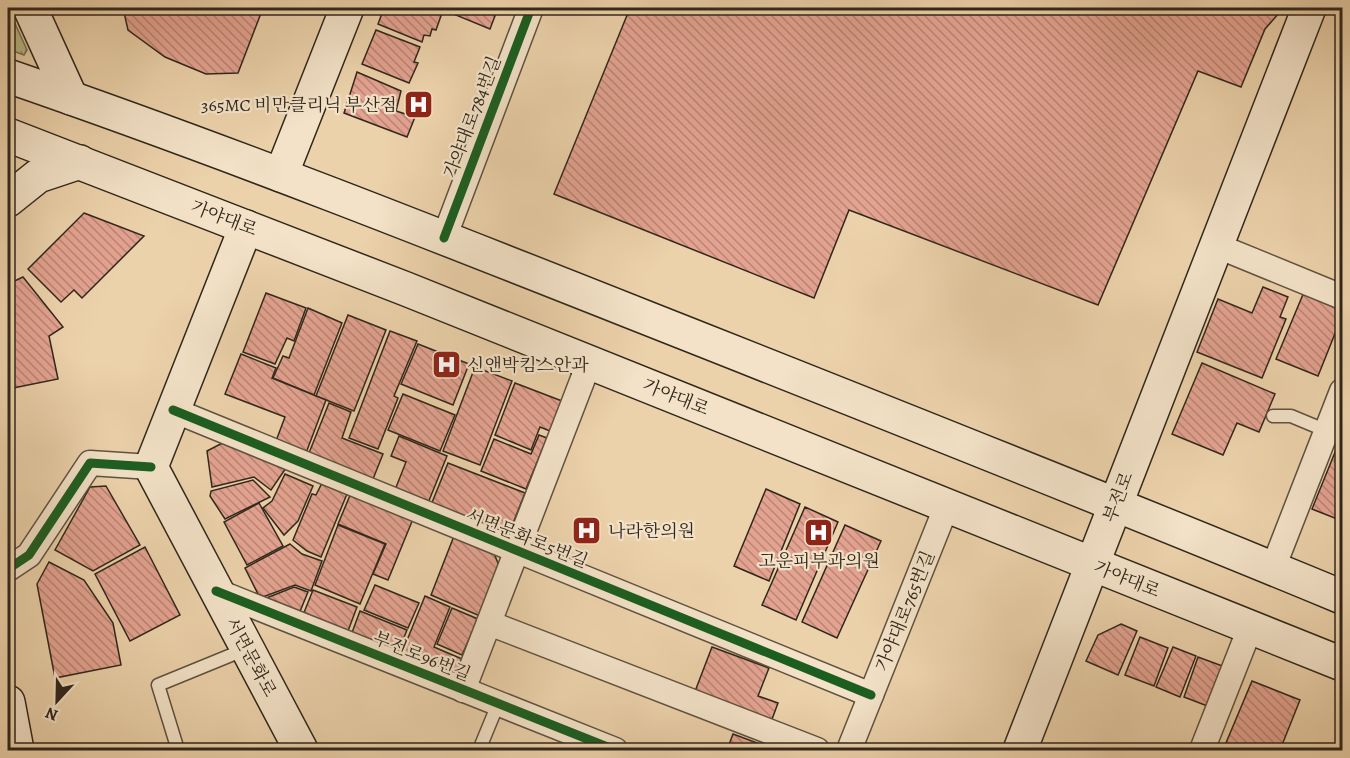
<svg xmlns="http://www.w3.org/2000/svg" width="1350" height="758" font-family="Alegreya,'Noto Serif KR',serif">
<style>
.grass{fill:url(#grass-tufts);stroke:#747152;stroke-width:1.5}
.building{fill:url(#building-back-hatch);stroke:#30271c;stroke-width:1.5}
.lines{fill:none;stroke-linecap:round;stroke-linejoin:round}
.lane-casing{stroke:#5f5240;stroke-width:15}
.street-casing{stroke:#5f5240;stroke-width:27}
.secondary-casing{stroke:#30271c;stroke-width:36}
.lane{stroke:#f3e2c8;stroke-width:12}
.street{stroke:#f3e2c8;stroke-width:24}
.secondary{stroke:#f3e2c8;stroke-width:33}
.cycleway-casing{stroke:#f3e2c8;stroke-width:13}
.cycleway{stroke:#1b5e20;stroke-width:9}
.labels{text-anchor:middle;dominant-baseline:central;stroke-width:4.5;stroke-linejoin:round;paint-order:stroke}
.poi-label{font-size:18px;fill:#30271c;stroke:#f3e2c8;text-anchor:start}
.street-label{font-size:18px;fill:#30271c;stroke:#f3e2c8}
</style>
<defs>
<pattern id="grass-tufts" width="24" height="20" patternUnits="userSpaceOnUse" patternTransform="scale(1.5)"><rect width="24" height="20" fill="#b8bb88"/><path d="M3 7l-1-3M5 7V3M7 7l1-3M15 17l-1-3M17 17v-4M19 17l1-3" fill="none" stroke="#96986e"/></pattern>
<pattern id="building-back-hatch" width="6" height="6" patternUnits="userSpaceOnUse" patternTransform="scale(1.5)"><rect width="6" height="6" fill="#e4a391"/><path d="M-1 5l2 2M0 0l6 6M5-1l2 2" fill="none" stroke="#b98576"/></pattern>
</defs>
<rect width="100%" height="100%" fill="#ecd2ab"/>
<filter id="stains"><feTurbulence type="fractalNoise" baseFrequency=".00333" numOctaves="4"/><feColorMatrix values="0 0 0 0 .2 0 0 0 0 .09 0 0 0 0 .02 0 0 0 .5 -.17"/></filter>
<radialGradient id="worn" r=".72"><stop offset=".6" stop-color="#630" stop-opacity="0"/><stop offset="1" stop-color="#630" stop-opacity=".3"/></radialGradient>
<polygon class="grass" points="8,8 27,50 24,55 8,49"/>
<g class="building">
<polygon points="123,8 263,8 238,73 206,74 165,57 128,30"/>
<polygon points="384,8 426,8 442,13 436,30 432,29 430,36 424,35 422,42 378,24"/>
<polygon points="430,8 447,8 444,14"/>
<polygon points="448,8 498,8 490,29 446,11"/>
<polygon points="630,8 1278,8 1279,13 1265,29 1241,87 1198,71 1098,305 849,210 814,298 554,194"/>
<polygon points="376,30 420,47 414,62 418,63 409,83 362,64"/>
<polygon points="357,72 401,91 396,111 415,117 407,137 344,113"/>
<polygon points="84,213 144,236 82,298 74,290 61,302 28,269"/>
<polygon points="23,277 63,327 49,336 58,379 8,389 8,284"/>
<polygon points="1263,287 1288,297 1280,317 1286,319 1262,378 1197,352 1218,299 1252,313"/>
<polygon points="1304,292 1342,308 1342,316 1318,376 1276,359"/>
<polygon points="266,293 306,308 294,341 287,338 275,364 243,352"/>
<polygon points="308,308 342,323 314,395 273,378 283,356 289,358"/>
<polygon points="348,315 386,330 354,411 316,396"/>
<polygon points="390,331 417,341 394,396 398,398 378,449 349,438"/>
<polygon points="418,344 469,364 453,405 401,384"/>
<polygon points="241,354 276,368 272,378 326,400 306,453 276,441 285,417 225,394"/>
<polygon points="1202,363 1275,394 1259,432 1237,423 1223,455 1172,434"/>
<polygon points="475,367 512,381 480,465 443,451"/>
<polygon points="515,383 562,401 550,431 540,427 531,450 495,435"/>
<polygon points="403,394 455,415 440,451 388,430"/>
<polygon points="329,403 351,412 342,438 383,454 371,484 307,458"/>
<polygon points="539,435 547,438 526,489 481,471 494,439 531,454"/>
<polygon points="1342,435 1342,521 1312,509"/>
<polygon points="399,436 447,456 426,508 393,495 406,462 391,456"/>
<polygon points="230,439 288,465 271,490 254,477 212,487 207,451"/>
<polygon points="448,463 525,493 506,541 429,510"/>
<polygon points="285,474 313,486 298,521 284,535 263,508 272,501"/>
<polygon points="253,480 270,497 225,519 210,496 211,491"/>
<polygon points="322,483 347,494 321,557 307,551 293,540 312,494 316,495"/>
<polygon points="106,486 140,545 93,571 55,550 90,487"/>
<polygon points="766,489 800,504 769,581 734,566"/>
<polygon points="351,493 413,519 388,580 373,574 386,544 338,524"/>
<polygon points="259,503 283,546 247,565 224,522"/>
<polygon points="805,507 838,522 796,620 762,605"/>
<polygon points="338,525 385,544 360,604 315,585"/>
<polygon points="845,525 881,541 837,638 802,622"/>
<polygon points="454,536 493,551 500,568 480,616 431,595"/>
<polygon points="290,544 302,554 322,561 311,591 295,585 260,598 245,568"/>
<polygon points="145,547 180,615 130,641 95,574"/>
<polygon points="49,562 84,580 113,623 121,665 55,678 37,584"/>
<polygon points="375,585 419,603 408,628 364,610"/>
<polygon points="294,587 308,592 296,621 264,599"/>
<polygon points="313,590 357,607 345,639 301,620"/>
<polygon points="425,596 450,607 434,647 462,659 456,674 444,678 399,660"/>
<polygon points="452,608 478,619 462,655 437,644"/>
<polygon points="360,611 407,630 396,657 350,638"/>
<polygon points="1121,624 1137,631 1118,675 1086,661 1098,635"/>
<polygon points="1140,637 1168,648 1154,686 1125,675"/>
<polygon points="712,647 769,668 758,696 778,703 771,722 694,694"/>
<polygon points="1173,647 1196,656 1180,697 1156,687"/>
<polygon points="1198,657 1225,667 1210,707 1184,697"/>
<polygon points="1252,681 1300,700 1280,750 1223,750"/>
<polygon points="733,734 776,750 727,750"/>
</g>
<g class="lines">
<defs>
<g id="lane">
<polyline points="1273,416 1291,416 1327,431"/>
<polyline points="178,750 158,685 246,649"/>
<polyline points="479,750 498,704"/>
</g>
<g id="street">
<polyline points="444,238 531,8"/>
<polyline points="1215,245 1342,297"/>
<polyline points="173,410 871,695"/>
<polyline points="1273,568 1342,391"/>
<polyline points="8,569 29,555 90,463 151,467"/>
<polyline points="216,591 615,750"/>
<polyline points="489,623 817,750"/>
<polyline points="463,690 589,363"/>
<polyline points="849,750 947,505"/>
<polyline points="1202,750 1250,628"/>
</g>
<g id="secondary">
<polyline points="30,8 71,98"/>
<path d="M8,76C223,150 435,234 647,318C880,410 1112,502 1342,597"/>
<polyline points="8,135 406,289 1342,664"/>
<polyline points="281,175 347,8"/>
<polyline points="8,200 38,176 80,162"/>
<polyline points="246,227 151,467 301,750"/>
<polyline points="8,702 17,750"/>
<polyline points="1020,750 1309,8"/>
</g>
</defs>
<use href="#lane" class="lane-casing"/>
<use href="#street" class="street-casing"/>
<use href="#secondary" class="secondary-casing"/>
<use href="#lane" class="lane"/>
<use href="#street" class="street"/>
<use href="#secondary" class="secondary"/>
<defs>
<g id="cycleway">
<polyline points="444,238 531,8"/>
<polyline points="173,410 871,695"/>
<polyline points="8,569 29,555 90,463 151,467"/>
<polyline points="216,591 615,750"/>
</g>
</defs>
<use href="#cycleway" class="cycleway-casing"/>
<use href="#cycleway" class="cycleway"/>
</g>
<defs>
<symbol id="hospital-square" viewBox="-11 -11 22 22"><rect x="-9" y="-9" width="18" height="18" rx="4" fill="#8f2418" stroke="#f3e2c8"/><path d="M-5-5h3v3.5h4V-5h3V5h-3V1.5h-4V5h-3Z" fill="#fff"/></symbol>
</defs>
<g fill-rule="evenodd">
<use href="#hospital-square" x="402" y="88" width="33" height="33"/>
<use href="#hospital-square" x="430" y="348" width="33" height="33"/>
<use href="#hospital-square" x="570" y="514" width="33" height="33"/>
<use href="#hospital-square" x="802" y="516" width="33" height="33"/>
</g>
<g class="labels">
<g class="poi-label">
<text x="397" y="105" text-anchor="end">365MC 비만클리닉 부산점</text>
<text x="467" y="365">신앤박킴스안과</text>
<text x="608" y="531">나라한의원</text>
<text x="819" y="561" text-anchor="middle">고운피부과의원</text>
</g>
<g class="street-label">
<text transform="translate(472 117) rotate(-69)">가야대로784번길</text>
<text transform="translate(224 218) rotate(21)">가야대로</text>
<text transform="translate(676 397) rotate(22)">가야대로</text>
<text transform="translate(1118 497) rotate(-69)">부전로</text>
<text transform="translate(527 538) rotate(22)">서면문화로5번길</text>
<text transform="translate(1127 579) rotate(22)">가야대로</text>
<text transform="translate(905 611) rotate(-68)">가야대로765번길</text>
<text transform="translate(422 656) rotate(22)">부전로96번길</text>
<text transform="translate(251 657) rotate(62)">서면문화로</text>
</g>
</g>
<rect width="1350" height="758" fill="none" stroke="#ecd2ab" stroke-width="30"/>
<rect x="9" y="9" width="1332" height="740" fill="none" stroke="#30271c" stroke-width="3"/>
<rect x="15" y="15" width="1320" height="728" fill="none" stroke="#30271c" stroke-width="1.5"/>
<g transform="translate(57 701) rotate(202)" stroke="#f3e2c8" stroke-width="4.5" paint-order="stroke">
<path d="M0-4.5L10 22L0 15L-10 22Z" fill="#30271c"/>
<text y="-9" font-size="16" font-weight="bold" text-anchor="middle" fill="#30271c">N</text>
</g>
<rect width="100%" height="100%" filter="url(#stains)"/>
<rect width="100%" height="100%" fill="url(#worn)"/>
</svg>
